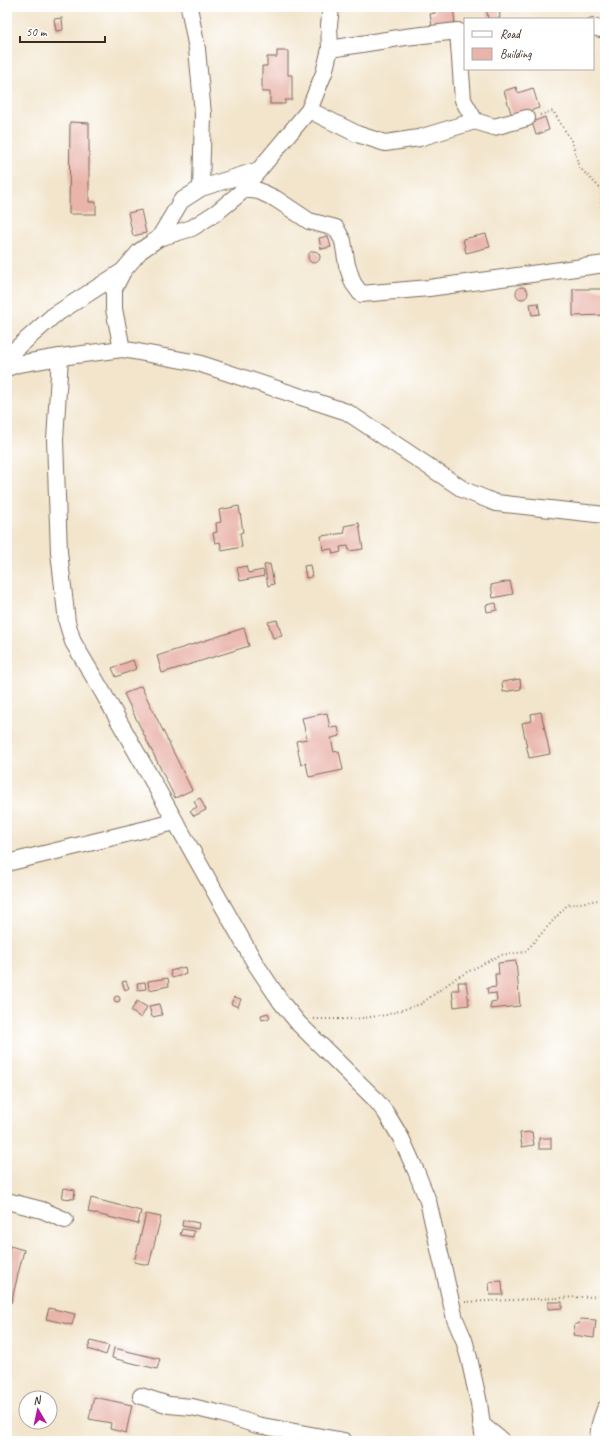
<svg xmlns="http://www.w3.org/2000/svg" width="612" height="1448" font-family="Caveat,sans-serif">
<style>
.building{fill:#e9b4aa}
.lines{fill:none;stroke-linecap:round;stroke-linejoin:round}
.minor-casing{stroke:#7b6b5b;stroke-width:18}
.path{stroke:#7b6b5b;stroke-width:2;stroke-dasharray:1 3;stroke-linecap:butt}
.minor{stroke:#fff;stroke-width:16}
</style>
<rect width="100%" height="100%" fill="#fff"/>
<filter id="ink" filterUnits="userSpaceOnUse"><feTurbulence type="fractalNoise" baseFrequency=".025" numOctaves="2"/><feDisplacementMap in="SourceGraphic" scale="8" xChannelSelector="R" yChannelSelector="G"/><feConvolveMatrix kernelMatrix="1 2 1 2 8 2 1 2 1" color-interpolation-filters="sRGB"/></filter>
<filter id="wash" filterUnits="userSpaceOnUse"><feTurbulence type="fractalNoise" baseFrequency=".012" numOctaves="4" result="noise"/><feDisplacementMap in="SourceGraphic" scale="16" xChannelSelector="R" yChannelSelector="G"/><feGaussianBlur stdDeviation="0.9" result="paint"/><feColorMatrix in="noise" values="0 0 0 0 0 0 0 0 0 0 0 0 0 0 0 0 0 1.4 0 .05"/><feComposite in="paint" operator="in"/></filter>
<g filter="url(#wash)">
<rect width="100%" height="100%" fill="#f2e5cc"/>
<g id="blocks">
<g class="building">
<polygon points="434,7 453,7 455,23 432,26 430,14 435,13"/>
<polygon points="486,7 499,7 500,18 488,19"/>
<polygon points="62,18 63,30 56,31 54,19"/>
<polygon points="277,51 288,51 288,75 292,75 292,100 285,100 285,104 270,104 270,92 262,92 262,66 267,66 267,57 277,57"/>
<polygon points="516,87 518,93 533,88 539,108 512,116 504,91"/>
<polygon points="545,117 549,130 536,135 532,122"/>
<polygon points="70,122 89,123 89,202 96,202 96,214 69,214"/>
<polygon points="141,210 146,233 133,236 128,213"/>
<polygon points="486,234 490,247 466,253 463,239"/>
<polygon points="328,236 331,247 321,249 319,238"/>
<circle cx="314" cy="257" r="6"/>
<circle cx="522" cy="293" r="6"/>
<polygon points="573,289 605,289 605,315 573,316"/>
<polygon points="538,303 540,314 532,315 530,304"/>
<polygon points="239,506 243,532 240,533 242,547 222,551 220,542 215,543 213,533 217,532 216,523 221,522 219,510"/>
<polygon points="359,523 363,549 349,551 348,546 340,547 341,552 333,554 332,549 323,550 321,536 345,533 344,526"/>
<polygon points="270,564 274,584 268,586 264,565"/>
<polygon points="310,565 312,577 306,578 304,566"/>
<polygon points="246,566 248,573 263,570 264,576 240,581 237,568"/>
<polygon points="510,581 513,594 493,598 491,585"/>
<polygon points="496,603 497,610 487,612 486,605"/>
<polygon points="277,620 282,636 273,638 268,622"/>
<polygon points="244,628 249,646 162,673 157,656"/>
<polygon points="133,660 136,669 116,677 112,668"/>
<polygon points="520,679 521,689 503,692 502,682"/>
<polygon points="141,686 192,790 175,798 124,694"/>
<polygon points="541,712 550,754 529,758 522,723 532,721 531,714"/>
<polygon points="327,713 330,728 338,727 340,736 331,738 334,752 339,751 343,770 309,777 306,763 301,765 296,741 307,739 302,718"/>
<polygon points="200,798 206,810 194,816 190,811 197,807 194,801"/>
<polygon points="516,961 520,1006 490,1009 491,1002 497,1001 496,993 488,994 487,988 496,987 495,974 499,974 498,963"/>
<polygon points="185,967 186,974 172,978 170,971"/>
<polygon points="168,978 169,986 149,990 148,981"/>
<polygon points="126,981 129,988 125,990 122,982"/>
<polygon points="145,982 146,989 138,990 137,983"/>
<polygon points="458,982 466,982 469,1005 454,1007 452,990 459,990"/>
<circle cx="117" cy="999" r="3"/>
<polygon points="234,997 241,999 238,1007 231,1004"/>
<polygon points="137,1001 147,1007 141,1018 131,1011"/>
<polygon points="159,1004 162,1015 152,1017 149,1006"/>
<polygon points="268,1013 270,1018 262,1020 261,1015"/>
<polygon points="532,1132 534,1145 522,1147 520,1133"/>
<rect x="539" y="1138" width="12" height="11"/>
<polygon points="64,1188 75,1190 74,1199 62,1198"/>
<polygon points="91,1198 141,1211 138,1224 88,1212"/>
<polygon points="146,1214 161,1217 149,1265 134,1262"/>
<polygon points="183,1220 199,1223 198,1229 182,1226"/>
<polygon points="182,1229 194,1231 193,1237 180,1235"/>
<polygon points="10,1246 24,1250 11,1303 7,1302 7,1258"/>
<polygon points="502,1281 503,1295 490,1295 489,1282"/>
<polygon points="548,1302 562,1302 562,1308 548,1309"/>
<polygon points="49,1308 75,1314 72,1325 46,1319"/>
<polygon points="580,1319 596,1320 594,1338 573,1335 575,1324 579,1324"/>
<polygon points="91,1341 109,1346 106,1355 88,1349"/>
<polygon points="114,1348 160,1359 157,1369 112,1358"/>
<polygon points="94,1397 132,1405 126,1433 110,1429 111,1423 89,1419"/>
</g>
</g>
</g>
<g filter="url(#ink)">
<use href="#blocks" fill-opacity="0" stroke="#7b6b5b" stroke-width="1"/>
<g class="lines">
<defs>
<g id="minor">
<polyline points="189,7 197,49 203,114 201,188"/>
<polyline points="593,27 605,30"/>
<polyline points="330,49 405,37 458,31 463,100 475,121 494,127 527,118"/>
<polyline points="309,110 357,134 385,143 419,138 475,121"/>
<polyline points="243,189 259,191 276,199 309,221 336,228 343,241 347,265 353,283 361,294 429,288 605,264"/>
<polyline points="159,238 181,201 201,188 259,170"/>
<polyline points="122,349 114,309 114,289 123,271 140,251 159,238 192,228 217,212 239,194 309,110 324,73 330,49 329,25 331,7"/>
<polyline points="7,357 53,316 123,271"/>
<polyline points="60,357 55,440 59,552 67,622 73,642 102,691 255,963 281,1002 299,1024 374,1098 386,1113 401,1138 416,1171 428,1201 455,1319 464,1340 469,1358 479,1403 484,1441"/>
<polyline points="7,368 18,364 60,357 122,349 198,363 347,412 464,490 496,503 605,515"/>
<polyline points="7,863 175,822"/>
<polyline points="7,1201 42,1210 65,1220"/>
<polyline points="141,1396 169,1405 192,1407 222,1414 257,1425 344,1441"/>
<polyline points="481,1424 502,1441"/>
<path d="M599,1441C597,1429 601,1420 605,1409"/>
</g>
</defs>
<use href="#minor" class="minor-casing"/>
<g class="path">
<polyline points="540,115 553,111 572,142 579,167 601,189 603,250"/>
<polyline points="314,1019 354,1019 386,1015 421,1004 456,978 500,955 525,952 567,905 605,899"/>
<polyline points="465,1302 605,1296"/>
</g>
<use href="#minor" class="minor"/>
</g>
</g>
<rect width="612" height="1448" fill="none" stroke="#fff" stroke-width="24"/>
<rect x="464" y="18" width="130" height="52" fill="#ffffff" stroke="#b1aaa5"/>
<rect x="472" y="31" width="20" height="6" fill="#ffffff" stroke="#b1aaa5"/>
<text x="500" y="38" font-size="12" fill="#3b2a1e">Road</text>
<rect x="472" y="48" width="20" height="12" fill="#e9b4aa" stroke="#b1aaa5"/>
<text x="500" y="58" font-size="12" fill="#3b2a1e">Building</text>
<g transform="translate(38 1410) rotate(351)"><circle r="19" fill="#ffffff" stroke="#b1aaa5"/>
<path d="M0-3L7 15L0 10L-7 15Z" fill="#b5179e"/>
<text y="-6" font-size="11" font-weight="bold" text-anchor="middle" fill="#3b2a1e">N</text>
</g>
<path d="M20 36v6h85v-6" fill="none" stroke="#3b2a1e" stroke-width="2"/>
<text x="26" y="36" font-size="12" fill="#3b2a1e" stroke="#ffffff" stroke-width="3" paint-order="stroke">50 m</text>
</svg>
